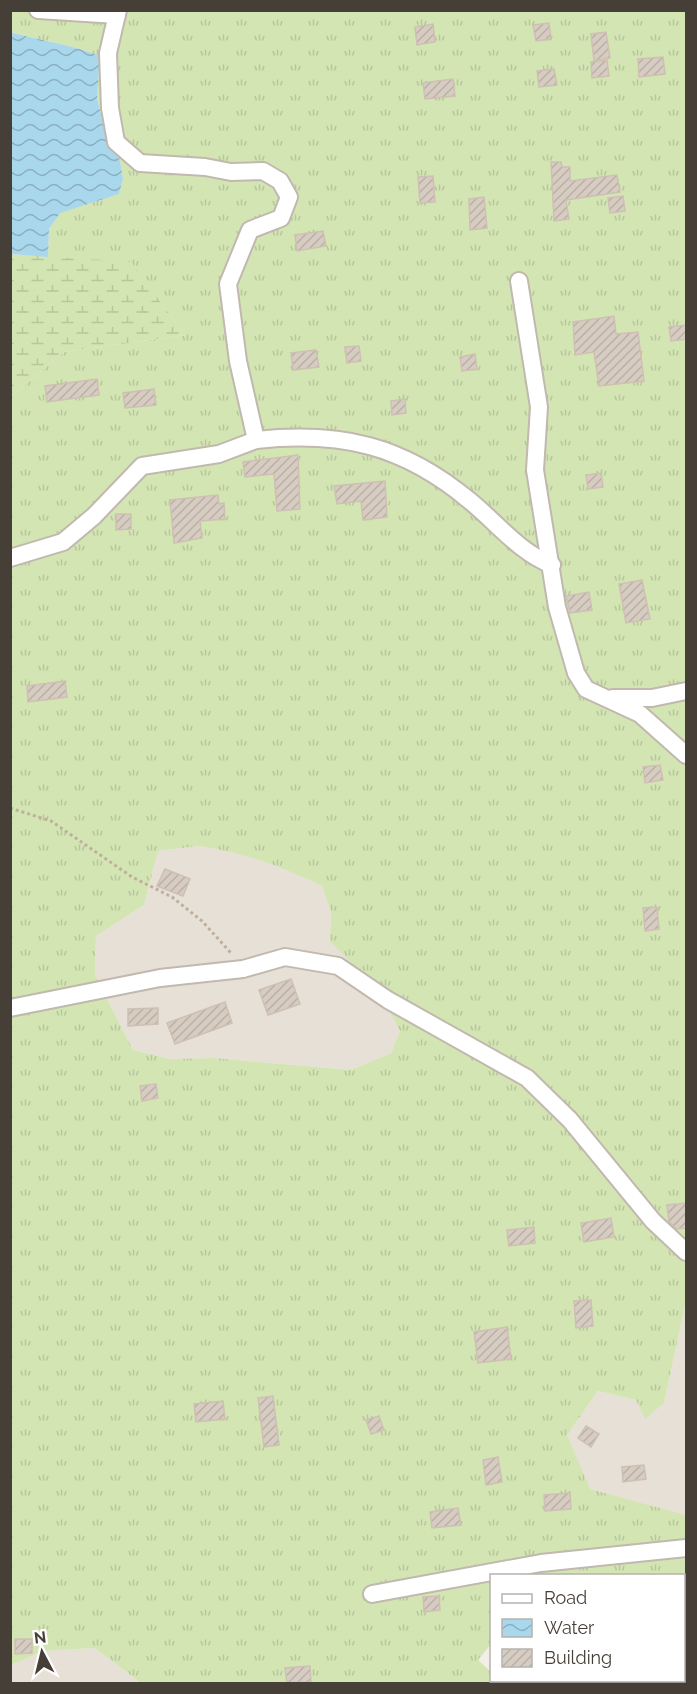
<svg xmlns="http://www.w3.org/2000/svg" width="697" height="1694" font-family="Raleway,sans-serif">
<style>
.residential{fill:#e7e0d7}
.grass{fill:url(#grass-tufts);fill-rule:evenodd}
.wetland{fill:url(#wetland-marsh)}
.water{fill:url(#water-waves)}
.building{fill:url(#building-hatch);stroke:#cec0b2;stroke-width:1.5}
.lines{fill:none;stroke-linecap:round;stroke-linejoin:round}
.minor-casing{stroke:#c1b8ae;stroke-width:20}
.path{stroke:#bfb09e;stroke-width:3;stroke-dasharray:3 3;stroke-linecap:butt}
.minor{stroke:#fff;stroke-width:16}
</style>
<defs>
<pattern id="grass-tufts" width="24" height="20" patternUnits="userSpaceOnUse" patternTransform="scale(1.5)"><rect width="24" height="20" fill="#d4e5b4"/><path d="M3 7l-1-3M5 7V3M7 7l1-3M15 17l-1-3M17 17v-4M19 17l1-3" fill="none" stroke="#b7c69b"/></pattern>
<pattern id="wetland-marsh" width="20" height="14" patternUnits="userSpaceOnUse" patternTransform="scale(1.5)"><rect width="20" height="14" fill="#d4e5b4"/><path d="M1 5h8M5 5V1M11 12h8M15 12V8" fill="none" stroke="#b7c69b"/></pattern>
<pattern id="water-waves" width="16" height="10" patternUnits="userSpaceOnUse" patternTransform="scale(1.5)"><rect width="16" height="10" fill="#a9d7ec"/><path d="M0 5q4-4 8 0t8 0" fill="none" stroke="#8bb0c0"/></pattern>
<pattern id="building-hatch" width="6" height="6" patternUnits="userSpaceOnUse" patternTransform="scale(1.5)"><rect width="6" height="6" fill="#d7ccc1"/><path d="M-1 1l2-2M0 6l6-6M5 7l2-2" fill="none" stroke="#bab0a6"/></pattern>
</defs>
<rect width="100%" height="100%" fill="#f3efe8"/>
<g class="residential">
<polygon points="198,846 241,852 286,868 322,886 331,912 330,942 363,972 391,1011 400,1031 391,1053 351,1070 214,1058 170,1059 133,1050 95,975 96,936 144,905 158,851"/>
<polygon points="686,1301 686,1515 589,1489 567,1435 598,1391 636,1400 664,1403"/>
<polygon points="686,1610 686,1683 505,1684 502,1681 684,1680 684,1617"/>
<polygon points="95,1648 141,1683 11,1684 11,1665 44,1651"/>
</g>
<path class="grass" d="M11,11H686V1301L664,1403L645,1419L636,1400L598,1391L567,1435L590,1489L686,1515V1610L684,1617V1576H492L491,1644L478,1660L491,1672L492,1680L502,1681L505,1683H141L95,1648L44,1651L11,1665V397L64,352L185,335L131,263L48,257L49,229L60,212L119,194L123,179L120,161L106,135L97,98L100,56C71,44 41,41 11,32ZM198,846C246,853 278,865 322,886L331,912L330,942C359,969 383,995 400,1031L391,1053L351,1070L214,1058L170,1059L133,1050L95,975L96,936L144,905L158,851Z"/>
<polygon class="wetland" points="11,254 131,262 185,335 64,352 11,397"/>
<path class="water" d="M10,32C41,41 71,44 100,56L97,98L106,135L120,161L123,179L119,194L60,213L49,229L48,257L11,254Z"/>
<g class="building">
<polygon points="549,23 551,39 536,41 533,25"/>
<polygon points="433,24 435,42 417,45 415,27"/>
<polygon points="606,32 610,58 594,61 591,34"/>
<polygon points="663,57 665,74 639,77 638,59"/>
<polygon points="607,60 609,76 592,78 591,62"/>
<polygon points="554,69 557,85 539,87 537,71"/>
<polygon points="453,79 455,96 425,99 423,83"/>
<polygon points="551,162 561,162 562,167 570,167 570,181 617,175 620,192 566,200 569,219 554,221"/>
<polygon points="433,176 435,202 420,203 418,177"/>
<polygon points="623,196 625,211 610,213 608,198"/>
<polygon points="484,197 487,228 470,230 469,199"/>
<polygon points="323,231 326,246 297,251 295,235"/>
<polygon points="614,316 616,334 638,332 644,381 599,386 594,352 575,355 573,322"/>
<polygon points="687,325 687,339 671,341 669,327"/>
<polygon points="359,346 361,361 347,363 345,347"/>
<polygon points="316,350 319,367 293,370 291,353"/>
<polygon points="475,354 477,369 462,371 460,357"/>
<polygon points="97,379 99,395 47,402 45,386"/>
<polygon points="154,389 156,405 125,408 123,393"/>
<polygon points="405,399 406,413 392,415 391,401"/>
<polygon points="298,455 300,509 277,511 274,474 245,477 243,462"/>
<polygon points="601,473 603,487 588,489 586,475"/>
<polygon points="385,481 387,517 363,520 361,501 337,504 334,486"/>
<polygon points="218,495 219,504 224,503 225,519 200,521 202,538 174,543 170,500"/>
<polygon points="116,514 131,514 131,529 116,530"/>
<polygon points="642,580 650,619 626,623 619,584"/>
<polygon points="589,592 592,610 570,613 566,596"/>
<polygon points="65,681 67,697 28,702 27,686"/>
<polygon points="660,765 663,780 645,783 643,767"/>
<polygon points="165,869 190,879 183,896 157,886"/>
<polygon points="657,907 659,929 645,931 643,908"/>
<polygon points="291,979 300,1004 268,1015 259,990"/>
<polygon points="225,1002 232,1023 175,1044 167,1023"/>
<polygon points="158,1008 158,1024 128,1026 128,1009"/>
<polygon points="156,1084 158,1098 142,1101 140,1086"/>
<polygon points="687,1203 687,1228 677,1229 669,1222 667,1205"/>
<polygon points="611,1218 614,1237 584,1242 581,1223"/>
<polygon points="534,1227 535,1243 509,1246 507,1230"/>
<polygon points="591,1300 593,1326 576,1328 574,1301"/>
<polygon points="507,1327 511,1359 478,1363 474,1332"/>
<polygon points="273,1396 279,1445 264,1447 258,1398"/>
<polygon points="223,1401 225,1419 196,1422 194,1404"/>
<polygon points="379,1416 384,1430 371,1434 366,1420"/>
<polygon points="586,1426 599,1434 591,1447 578,1438"/>
<polygon points="498,1457 502,1482 486,1485 483,1460"/>
<polygon points="644,1465 646,1479 623,1482 622,1467"/>
<polygon points="570,1493 571,1509 545,1511 544,1495"/>
<polygon points="458,1508 461,1525 432,1528 430,1512"/>
<polygon points="439,1596 440,1610 424,1612 423,1597"/>
<polygon points="15,1639 32,1639 32,1653 15,1654"/>
<polygon points="310,1666 311,1682 287,1683 285,1668"/>
</g>
<g class="lines">
<defs>
<g id="minor">
<polyline points="38,10 117,15"/>
<polyline points="519,281 539,407 535,470 557,607 576,673 586,689 640,714 686,755"/>
<path d="M256,440C341,431 403,445 470,501C497,523 519,552 552,565"/>
<polyline points="10,558 63,542 94,516 142,466 219,454 256,440 238,361 228,284 250,230 281,218 289,197 280,181 263,171 231,172 205,167 140,163 116,142 110,108 108,53 118,10"/>
<polyline points="613,698 652,698 686,691"/>
<polyline points="10,1008 160,978 243,969 285,957 338,966 388,1000 527,1078 570,1120 653,1221 686,1252"/>
<polyline points="372,1594 541,1563 686,1548"/>
<polyline points="650,1680 654,1684"/>
</g>
</defs>
<use href="#minor" class="minor-casing"/>
<polyline class="path" points="10,808 51,821 132,877 172,897 202,921 231,953"/>
<use href="#minor" class="minor"/>
</g>
<rect width="697" height="1694" fill="none" stroke="#463f37" stroke-width="24"/>
<rect x="490" y="1574" width="195" height="108" fill="#ffffff" stroke="#b5b2af" stroke-width="1.5"/>
<rect x="502" y="1594" width="30" height="9" fill="#ffffff" stroke="#b5b2af" stroke-width="1.5"/>
<text x="544" y="1604" font-size="18" fill="#463f37">Road</text>
<rect x="502" y="1619" width="30" height="18" fill="url(#water-waves)" stroke="#b5b2af" stroke-width="1.5"/>
<text x="544" y="1634" font-size="18" fill="#463f37">Water</text>
<rect x="502" y="1649" width="30" height="18" fill="url(#building-hatch)" stroke="#b5b2af" stroke-width="1.5"/>
<text x="544" y="1664" font-size="18" fill="#463f37">Building</text>
<g transform="translate(42 1652) rotate(353)" stroke="#ffffff" stroke-width="4.5" paint-order="stroke">
<path d="M0-4.5L10 22L0 15L-10 22Z" fill="#463f37"/>
<text y="-9" font-size="16" font-weight="bold" text-anchor="middle" fill="#463f37">N</text>
</g>
</svg>
